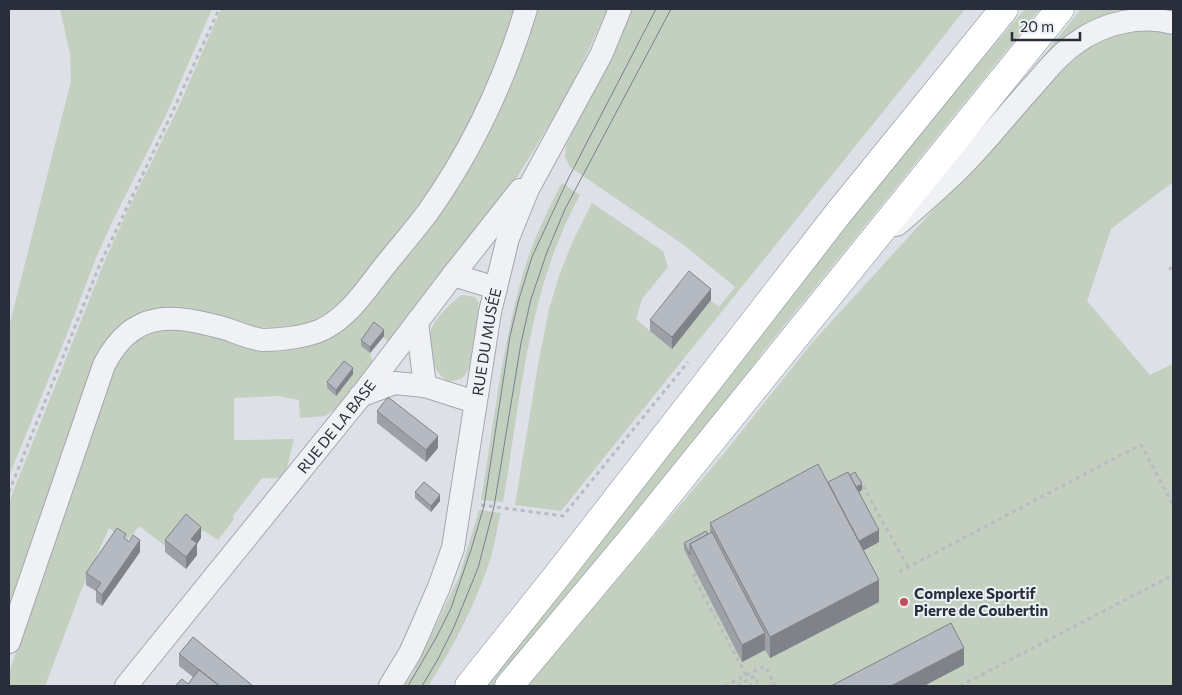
<svg xmlns="http://www.w3.org/2000/svg" width="1182" height="695" font-family="Commissioner,sans-serif">
<style>
.green{fill:#c3cfbf}
.lines{fill:none;stroke-linecap:round;stroke-linejoin:round}
.minor-casing{stroke:#a3a7af;stroke-width:24}
.highway-casing{stroke:#868e9b;stroke-width:29}
.path{stroke:#b8bbc0;stroke-width:3;stroke-dasharray:4 4;stroke-linecap:butt}
.minor{stroke:#f0f1f4;stroke-width:22}
.highway{stroke:#fff;stroke-width:28}
.tram{stroke:#78808e;stroke-width:1}
.wall{fill:#9ca0a7}
.shaded-wall{fill:#7f8288}
.building{fill:#b5bac2;stroke:#7f8288}
.poi-dot{fill:#c14c5b;stroke:#eceff4;stroke-width:2}
.labels{text-anchor:middle;dominant-baseline:central;stroke-width:4;stroke-linejoin:round;paint-order:stroke}
.street-label{font-size:15px;fill:#282f3b;stroke:#eceff4}
.poi-label{font-size:15px;font-weight:bold;fill:#282f3b;stroke:#eceff4;text-anchor:start}
</style>
<rect width="100%" height="100%" fill="#dde0e6"/>
<g class="green">
<polygon points="60,9 212,9 166,115 112,222 96,258 69,329 9,476 9,327 71,81 70,54"/>
<path d="M221,9H516C487,104 439,185 376,262C359,284 340,311 313,321C271,338 229,320 188,309L177,307L162,308L111,335L103,345L96,357L9,612V502L106,258L127,212L179,106Z"/>
<path d="M536,9H608L566,97L508,192L390,343L383,337L370,353L373,364L337,408L325,416L300,418L299,400L278,396L234,398V440L294,439L286,472C281,480 271,478 262,478L233,516L234,519L218,540L203,530L199,536L168,548L139,526L127,541L109,528L81,591L45,686H9V673L110,379L116,363L129,346L139,339L167,328H179L250,346L362,310Z"/>
<polygon points="632,9 965,9 928,56 561,511 515,505 538,365 549,309 559,276 572,243 592,203 663,251 668,267 642,299 636,319 650,331 689,283 719,307 735,287 684,245 570,167 565,157 566,145 598,84"/>
<polygon points="1025,9 1040,9 762,353 707,436 495,686 484,686 867,194"/>
<polygon points="1081,9 1173,9 1173,14 1148,11 1013,94"/>
<polygon points="1147,30 1173,33 1173,182 1111,229 1087,301 1150,375 1173,364 1173,686 527,686 726,451 811,344 1027,107 1065,68 1086,49 1101,40 1112,36"/>
<path d="M562,183L580,195C528,289 521,398 503,502L481,500C494,422 502,343 525,267C534,238 548,210 562,183Z"/>
<path d="M462,295L475,297L479,303C477,317 473,365 466,374C461,380 455,381 448,381C433,372 425,350 430,333C433,320 451,302 462,295Z"/>
<path d="M479,510L501,513C496,531 494,551 487,569C473,609 451,651 428,686H404L413,673L459,577Z"/>
</g>
<g class="lines">
<defs>
<g id="minor">
<path d="M897,225C919,206 941,187 962,166C987,141 1009,112 1033,86C1046,71 1059,55 1076,43C1103,23 1141,14 1173,23"/>
<polyline points="453,275 496,288"/>
<polyline points="417,322 425,386"/>
<polyline points="360,396 395,383 425,386 475,402"/>
<path d="M9,642L104,365C133,308 174,314 227,329C238,333 252,339 263,340C280,340 303,337 319,331C347,319 365,291 383,268C398,249 414,231 428,212C472,150 504,82 526,9"/>
<path id="s1" d="M126,686L360,397L453,275L520,190"/>
<path id="s2" d="M390,686L410,653L419,633L439,587L453,548L490,312L508,238L528,189L601,55L620,9"/>
</g>
<g id="highway">
<polyline points="469,686 560,572 837,215 1004,9"/>
<polyline points="509,686 632,539 1060,9"/>
</g>
</defs>
<use href="#minor" class="minor-casing"/>
<use href="#highway" class="highway-casing"/>
<g class="path">
<polyline points="1169,268 1173,269"/>
<polyline points="859,479 908,567"/>
<polyline points="9,492 100,264 173,111 219,9"/>
<polyline points="481,505 563,516 688,362"/>
<polyline points="899,572 1140,445 1142,446 1173,505"/>
<polyline points="696,574 693,576 746,675 725,686"/>
<polyline points="746,675 765,666 775,686"/>
<polyline points="737,686 753,677 757,678 757,682 749,686"/>
<polyline points="960,686 1173,575"/>
</g>
<use href="#minor" class="minor"/>
<use href="#highway" class="highway"/>
<g class="tram">
<polyline points="408,686 436,638 451,608 471,550 484,506 510,336 519,299 532,257 569,177 656,9"/>
<polyline points="422,686 438,659 454,627 478,568 494,507 521,343 531,299 547,252 565,209 671,9"/>
</g>
</g>
<g class="wall">
<polygon points="711,300 672,349 650,331 650,320"/>
<polygon points="384,336 370,353 361,346 361,340"/>
<polygon points="353,374 336,396 327,388 327,382"/>
<polygon points="377,411 438,448 426,462 377,423"/>
<polygon points="850,475 862,490 859,492 879,542 864,550 879,602 770,658 765,650 742,662 690,561 684,549 684,543 710,533 710,523"/>
<polygon points="415,492 440,501 431,512 415,498"/>
<polygon points="201,538 197,544 197,555 186,569 165,552 165,540"/>
<polygon points="126,540 140,552 102,606 96,602 96,591 86,585 86,573"/>
<polygon points="179,654 253,686 175,686 188,684 193,677 179,666"/>
</g>
<g class="shaded-wall">
<polygon points="711,289 711,300 672,349 672,337"/>
<polygon points="384,330 384,336 370,353 370,347"/>
<polygon points="353,368 353,374 336,396 336,390"/>
<polygon points="438,436 438,448 426,462 426,450"/>
<polygon points="862,484 862,490 854,494 854,488"/>
<polygon points="440,495 440,501 431,512 431,506"/>
<polygon points="201,527 201,538 197,544 197,555 186,569 186,557 191,539"/>
<polygon points="879,530 879,542 855,555 855,543"/>
<polygon points="140,540 140,552 102,606 102,595"/>
<polygon points="879,580 879,602 770,658 770,637"/>
<polygon points="765,633 765,650 742,662 742,645"/>
<polygon points="964,648 964,665 924,686 891,686"/>
</g>
<g class="building">
<polygon points="689,271 711,289 672,337 650,320"/>
<polygon points="374,322 384,330 370,347 361,340"/>
<polygon points="344,361 353,368 336,390 327,382"/>
<polygon points="388,397 438,436 426,450 377,411"/>
<polygon points="818,464 879,580 770,637 710,523"/>
<polygon points="848,472 879,530 859,541 828,482"/>
<polygon points="855,472 862,484 856,487 850,475"/>
<polygon points="424,482 440,495 431,506 415,492"/>
<polygon points="186,514 201,527 191,539 197,543 186,557 165,540"/>
<polygon points="117,528 126,534 124,538 129,542 133,535 140,540 102,595 96,590 101,583 86,573"/>
<polygon points="706,531 708,534 690,544 690,555 684,543"/>
<polygon points="712,532 765,633 742,645 690,544"/>
<polygon points="951,623 964,648 891,686 831,686"/>
<polygon points="193,637 253,686 220,686 179,654"/>
<polygon points="199,670 218,685 218,686 175,686 182,679 188,684"/>
</g>
<circle class="poi-dot" cx="904" cy="602" r="5"/>
<g class="labels">
<g class="street-label">
<text stroke="none"><textPath href="#s2" startOffset="361">RUE DU MUSÉE</textPath></text>
<text stroke="none"><textPath href="#s1" startOffset="334">RUE DE LA BASE</textPath></text>
</g>
<g class="poi-label">
<text x="914" y="593">Complexe Sportif<tspan x="914" dy="17">Pierre de Coubertin</tspan></text>
</g>
</g>
<rect width="1182" height="695" fill="none" stroke="#282f3b" stroke-width="20"/>
<path d="M1012 32v8h68v-8" fill="none" stroke="#282f3b" stroke-width="2.5"/>
<text x="1020" y="32" font-size="15" fill="#282f3b" stroke="#eceff4" stroke-width="4" paint-order="stroke">20 m</text>
</svg>
